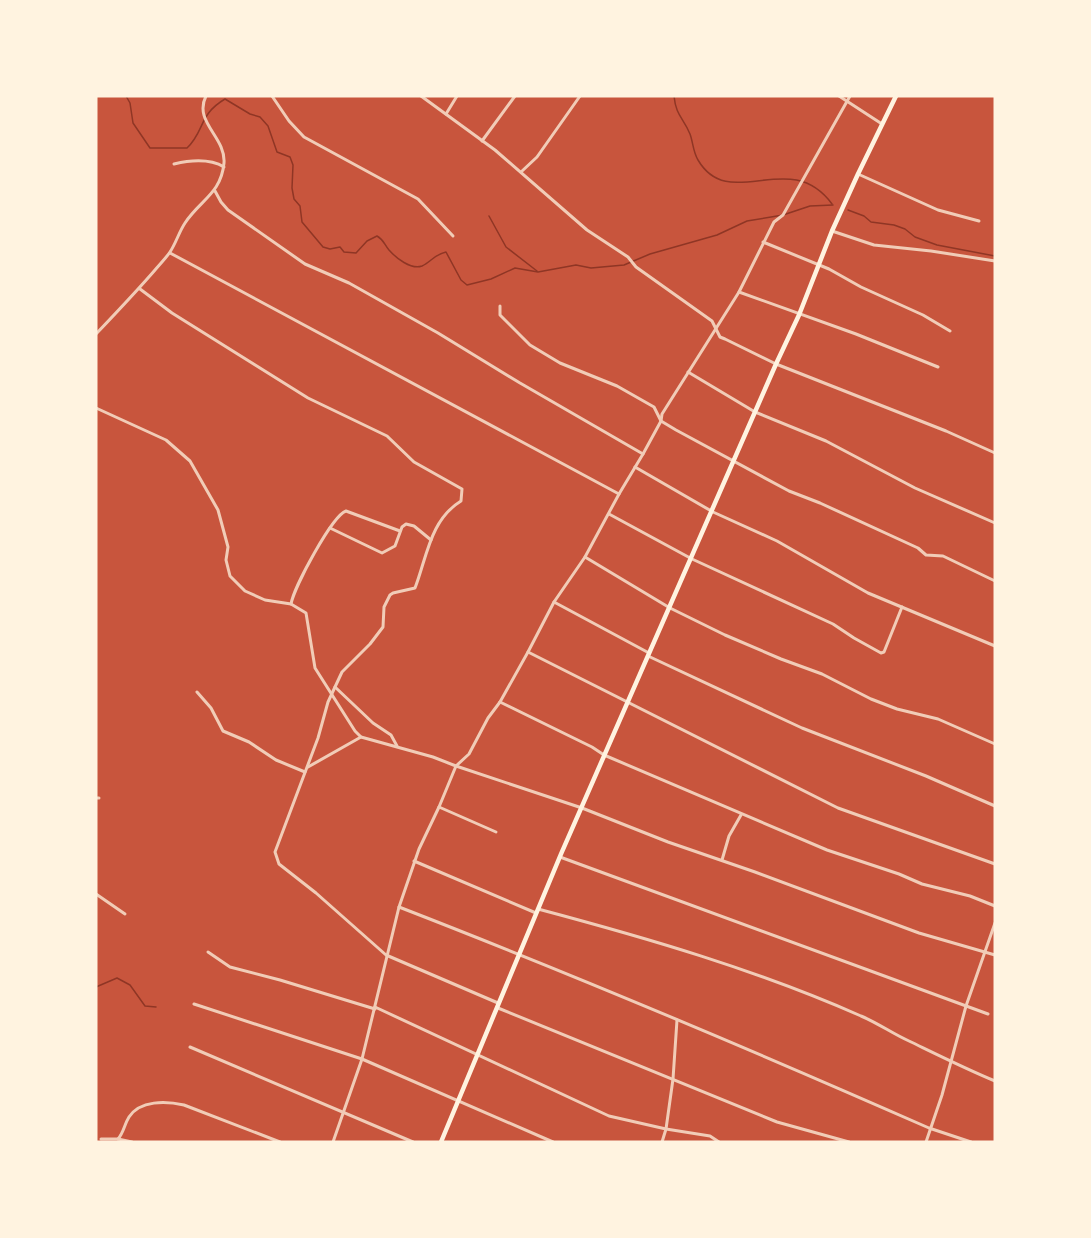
<svg xmlns="http://www.w3.org/2000/svg" width="1091" height="1238" font-family="Rubik,sans-serif">
<style>
.lines{fill:none;stroke-linecap:round;stroke-linejoin:round}
.stream{stroke:#8f3625;stroke-width:1.5}
.minor{stroke:#f1ccb7;stroke-width:3}
.trunk{stroke:#fff3e0;stroke-width:4.5}
</style>
<rect width="100%" height="100%" fill="#c8553d"/>
<g class="lines">
<g class="stream">
<path d="M126,96L130,103L133,123L150,148H187C205,131 198,115 225,99L250,114L260,117L268,126L277,152L290,157L293,165L292,188L294,199L300,206L302,222L323,247L330,249L340,247L344,252L356,253L367,241L377,236C384,240 384,244 389,250C396,258 411,270 422,266C431,262 435,254 446,252L461,280L467,285L491,279L515,268L538,272L576,265L591,268L624,265L650,254L717,235L747,221L783,215L810,206L833,205"/>
<path d="M674,96C676,116 683,117 690,134C693,142 693,152 698,160C730,214 789,146 832,204"/>
<polyline points="848,210 864,216 871,222 894,225 905,229 915,237 937,245 995,256"/>
<polyline points="489,216 506,247 537,271"/>
<polyline points="96,987 117,978 130,985 145,1006 156,1007"/>
</g>
<g class="minor">
<polyline points="272,96 289,121 304,137 418,199 453,236"/>
<polyline points="421,96 495,150 587,230 628,257 636,267 712,321 720,337 725,339 776,364 946,431 995,453"/>
<polyline points="839,96 882,124"/>
<polyline points="446,114 457,96"/>
<polyline points="482,141 515,96"/>
<path d="M174,164C191,160 209,158 224,167"/>
<polyline points="521,172 537,157 580,96"/>
<polyline points="858,174 938,210 979,221"/>
<polyline points="215,191 221,202 228,210 305,264 349,283 438,333 520,383 643,454"/>
<polyline points="832,231 874,245 931,251 995,261"/>
<polyline points="763,242 829,269 861,287 923,315 950,331"/>
<polyline points="170,253 619,494"/>
<path d="M140,289L172,313L308,398L387,436L414,462L462,489L461,501C430,520 427,557 415,588L393,593L390,595L384,607L383,627L370,644L342,672L328,702L318,738L275,852L279,864L316,893L386,955L498,1003"/>
<polyline points="739,292 856,334 938,367"/>
<polyline points="500,306 500,315 530,345 560,363 617,386 654,407 661,421 676,430 789,491 820,503 918,548 926,555 943,556 995,581"/>
<path d="M96,334C116,313 136,292 155,270C160,264 166,258 170,252C176,243 179,232 185,223C200,200 221,194 224,163C226,137 193,122 206,96"/>
<polyline points="688,372 755,412 826,441 915,488 995,523"/>
<polyline points="96,408 166,440 190,461 218,510 228,547 226,560 230,576 245,591 265,600 291,604 306,613 315,668 355,731 361,737 433,757 456,766 582,808 668,842 755,872 919,933 995,955"/>
<polyline points="635,467 713,512 777,541 868,593 995,646"/>
<polyline points="609,514 692,559 833,624 854,638 881,653 884,652 902,607"/>
<polyline points="330,528 382,553 395,546 402,527 406,524 414,526 431,540"/>
<polyline points="585,557 670,608 725,635 781,659 822,674 871,699 897,709 938,719 995,744"/>
<polyline points="554,602 649,653"/>
<path d="M291,604C294,587 332,516 346,511L400,531"/>
<polyline points="528,652 838,808 995,864"/>
<polyline points="648,656 802,728 926,776 995,806"/>
<polyline points="335,687 373,723 391,735 397,746"/>
<polyline points="197,692 211,708 223,731 249,742 276,760 305,772"/>
<polyline points="500,702 592,747 604,755 827,850 899,874 922,884 970,896 995,906"/>
<polyline points="308,767 361,737"/>
<polyline points="96,798 99,798"/>
<polyline points="439,807 496,832"/>
<polyline points="560,857 988,1014"/>
<polyline points="722,860 729,836 741,815"/>
<polyline points="414,861 536,913"/>
<polyline points="96,894 125,914"/>
<path d="M399,907C577,976 754,1051 929,1128L971,1142"/>
<path d="M538,909C647,938 757,970 861,1016C878,1023 893,1034 909,1041C938,1055 966,1069 995,1081"/>
<polyline points="208,952 230,967 280,980 375,1009"/>
<polyline points="194,1004 362,1059 553,1142"/>
<polyline points="375,1007 609,1116 666,1129 710,1136 719,1142"/>
<polyline points="498,1008 777,1122 849,1142"/>
<polyline points="190,1047 413,1142"/>
<polyline points="101,1139 118,1139 132,1142"/>
<path d="M118,1139C124,1132 124,1125 129,1117C140,1100 166,1101 184,1105L280,1142"/>
<polyline points="333,1142 362,1059 399,907 419,849 439,807 456,766 469,754 488,718 500,702 528,652 554,602 585,557 619,494 643,454 661,421 662,414 739,292 774,222 783,215 850,96"/>
<polyline points="662,1142 666,1129 673,1079 677,1020"/>
<polyline points="926,1142 942,1095 966,1006 995,923"/>
</g>
<polyline class="trunk" points="441,1142 561,854 776,364 799,315 832,231 858,174 896,96"/>
</g>
<rect width="1091" height="1238" fill="none" stroke="#fff3e0" stroke-width="195"/>
</svg>
